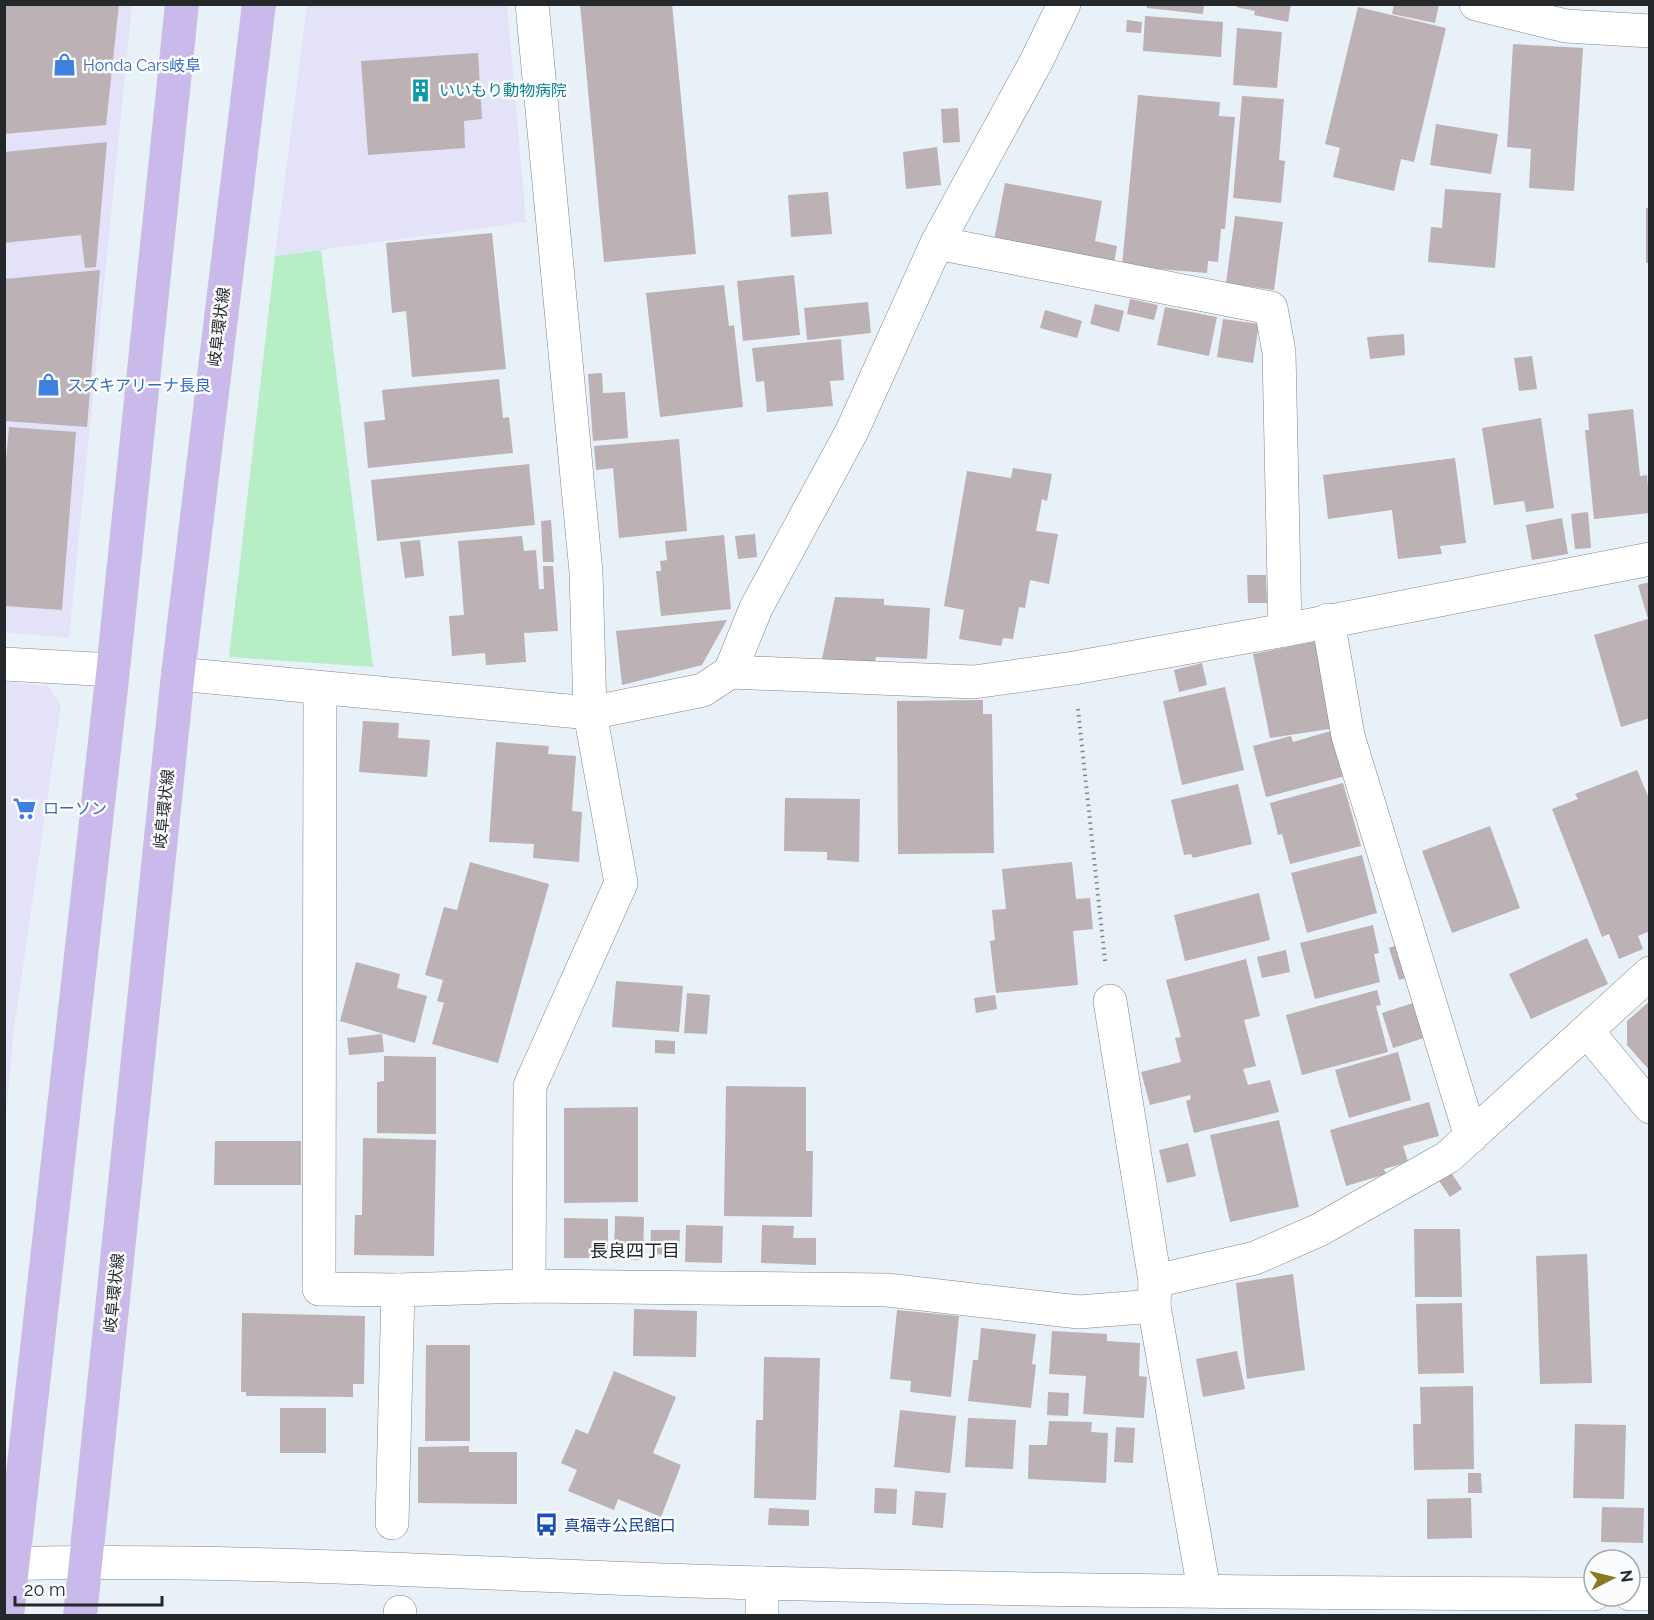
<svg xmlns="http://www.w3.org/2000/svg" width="1654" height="1620" font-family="Raleway,'Noto Sans JP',sans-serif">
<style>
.commercial{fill:#e4e2f8}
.green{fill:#b7eec5}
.building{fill:#bcb1b5}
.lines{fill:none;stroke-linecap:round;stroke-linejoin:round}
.minor-casing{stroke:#7f868e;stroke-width:34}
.major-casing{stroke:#cbcbcc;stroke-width:34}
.path{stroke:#80858a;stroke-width:4;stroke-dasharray:1.5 4.5;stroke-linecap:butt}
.minor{stroke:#fff;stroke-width:33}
.major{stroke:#cab9eb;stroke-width:33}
.labels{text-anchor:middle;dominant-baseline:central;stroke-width:5;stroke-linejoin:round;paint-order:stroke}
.shop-label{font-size:16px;fill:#366cbe;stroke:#fbfcfe;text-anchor:start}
.culture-label{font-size:16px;fill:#0d838f;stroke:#fbfcfe;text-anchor:start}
.street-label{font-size:16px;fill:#25282b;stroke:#fbfcfe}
.transit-label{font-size:16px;fill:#164399;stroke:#fbfcfe;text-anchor:start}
.neighbourhood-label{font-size:18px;fill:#25282b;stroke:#fbfcfe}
</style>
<rect width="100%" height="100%" fill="#e8f0f8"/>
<g class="commercial">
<polygon points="4,5 132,5 69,638 5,632"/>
<polygon points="307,5 507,5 526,222 275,256"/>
<polygon points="5,682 48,686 61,705 14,1028 5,1125"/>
</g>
<polygon class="green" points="321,250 373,667 229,657 275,256"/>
<g class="building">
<polygon points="4,4 119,4 106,125 4,134"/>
<polygon points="580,4 672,4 696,254 604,262"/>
<polygon points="1147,4 1204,4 1203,14 1147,8"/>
<polygon points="1237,4 1291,4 1288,22 1254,15 1255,11 1236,7"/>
<polygon points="1394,4 1439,4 1435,23 1392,14"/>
<polygon points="1358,7 1446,28 1414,162 1401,159 1394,191 1333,177 1340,148 1325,144"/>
<polygon points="1145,16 1223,22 1221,57 1143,51"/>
<polygon points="1127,20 1142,22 1141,33 1126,32"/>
<polygon points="1237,28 1282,32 1277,88 1233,85"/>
<polygon points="1513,44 1583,48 1574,191 1529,188 1531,149 1507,147"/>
<polygon points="478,53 482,119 464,121 465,148 368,155 361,61"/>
<polygon points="1138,95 1220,102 1219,116 1235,117 1225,229 1221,229 1218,262 1208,261 1207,273 1122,266"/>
<polygon points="1242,96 1284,99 1279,160 1285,161 1281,203 1233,198"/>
<polygon points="958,108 960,142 943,143 941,109"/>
<polygon points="1436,124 1498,134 1491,174 1430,165"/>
<polygon points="107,142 96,267 85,268 81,235 4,243 4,152"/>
<polygon points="937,147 941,185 906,189 903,152"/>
<polygon points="1005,183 1102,201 1095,241 1117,246 1114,263 994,240"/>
<polygon points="1445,189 1501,193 1495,268 1428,262 1431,227 1442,228"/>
<polygon points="828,192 832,234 791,237 788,195"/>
<rect x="1646" y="208" width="4" height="55"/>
<polygon points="1235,216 1283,222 1274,290 1226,283"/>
<polygon points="492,233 506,369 412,377 406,311 392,313 386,243"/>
<polygon points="100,270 87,427 4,421 4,279"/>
<polygon points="794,275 800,335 743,341 737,281"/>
<polygon points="724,285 729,326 734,325 743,407 660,417 646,293"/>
<polygon points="1130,299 1158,305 1154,320 1127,314"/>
<polygon points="868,302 871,333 807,340 804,308"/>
<polygon points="1095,304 1124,311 1119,332 1090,324"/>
<polygon points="1165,307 1217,317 1209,356 1157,345"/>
<polygon points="1045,310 1082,321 1077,338 1040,328"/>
<polygon points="1223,319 1259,324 1253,363 1217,357"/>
<polygon points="1404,334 1405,355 1370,359 1367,337"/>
<polygon points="841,339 844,380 830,381 833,406 767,412 764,381 756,382 752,348"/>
<polygon points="1532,356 1537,389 1519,391 1514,358"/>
<polygon points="602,373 603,393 625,392 628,438 593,441 588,374"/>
<polygon points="499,379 503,418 509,417 513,453 368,468 364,422 385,420 382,390"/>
<polygon points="1633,409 1640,476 1647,475 1650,513 1594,519 1585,430 1589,430 1588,414"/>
<polygon points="1541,418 1554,508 1526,512 1524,501 1494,505 1482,428"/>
<polygon points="9,427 76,432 62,610 4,606 4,480"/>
<polygon points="679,439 687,531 619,538 613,468 596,470 594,446"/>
<polygon points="1455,458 1466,543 1440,546 1442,554 1398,559 1392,510 1328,519 1323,475"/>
<polygon points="529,464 535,525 377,541 371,480"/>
<polygon points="1013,468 1052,474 1047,501 1042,499 1036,531 1058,534 1049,584 1030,580 1025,608 1019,607 1013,639 1003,638 1001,646 959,639 964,610 944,606 967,471 1011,478"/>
<polygon points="1588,512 1591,548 1575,549 1571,514"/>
<polygon points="1562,518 1568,554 1532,560 1526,525"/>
<polygon points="551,520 554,562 543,562 541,521"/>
<polygon points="755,534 757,557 738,559 735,536"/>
<polygon points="724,535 731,609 661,616 656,571 661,571 660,561 667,560 665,541"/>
<polygon points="522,536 524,551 536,550 539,589 544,589 543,566 553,566 558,631 524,633 526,662 486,665 485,653 452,656 449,616 464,615 458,541"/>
<polygon points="420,540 424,576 405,578 400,542"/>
<polygon points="1247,575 1266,575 1267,603 1248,603"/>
<polygon points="1650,582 1650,718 1621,727 1594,635 1648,619 1638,585"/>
<polygon points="835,597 884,599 884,605 930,608 927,659 876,657 875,662 822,659"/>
<polygon points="727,620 702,665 622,685 616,631"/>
<polygon points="1318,641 1336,728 1270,738 1253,654"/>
<polygon points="1202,663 1207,685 1179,692 1174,670"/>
<polygon points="1225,687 1244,770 1182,785 1163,701"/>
<polygon points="983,700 983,714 992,714 994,853 898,854 897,701"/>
<polygon points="363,721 399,723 398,738 430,740 427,777 359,772"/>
<polygon points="1341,728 1353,774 1266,797 1253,746 1291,736 1293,742"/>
<polygon points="496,742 549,746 548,754 576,756 572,811 582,812 579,862 533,858 534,844 489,842"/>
<polygon points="1637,770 1650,801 1650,931 1638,936 1643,949 1619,959 1609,934 1602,937 1552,809 1578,799 1575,794"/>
<polygon points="1343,783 1361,846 1290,864 1282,834 1278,835 1270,803"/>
<polygon points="1238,784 1252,844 1193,858 1191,854 1184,855 1171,800"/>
<polygon points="785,798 860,799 859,862 827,860 827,852 784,851"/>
<polygon points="1490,826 1520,908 1452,933 1422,851"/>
<polygon points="1362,855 1377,913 1307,933 1291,873"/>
<polygon points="470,862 549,884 498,1063 432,1044 444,1003 437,1001 443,980 425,975 444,907 457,910"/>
<polygon points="1072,862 1076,899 1090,898 1093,929 1073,931 1078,985 996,993 990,941 995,940 992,910 1006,909 1002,869"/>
<polygon points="1259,893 1270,940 1185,961 1174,915"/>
<polygon points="1373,925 1379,953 1374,954 1380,982 1315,999 1300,943"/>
<polygon points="1587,938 1608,984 1531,1019 1509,974"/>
<polygon points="1403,943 1413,976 1399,980 1389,948"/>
<polygon points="1286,950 1290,972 1262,978 1257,957"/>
<polygon points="1246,959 1260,1016 1244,1020 1256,1066 1243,1069 1248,1085 1270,1080 1279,1112 1194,1133 1186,1101 1191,1099 1190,1095 1150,1105 1141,1072 1181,1062 1175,1038 1181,1037 1166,980"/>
<polygon points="356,962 400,974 397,988 427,996 415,1043 340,1021"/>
<polygon points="616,981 683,986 679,1032 612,1027"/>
<polygon points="1377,990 1381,1005 1376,1006 1388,1052 1302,1075 1286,1015"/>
<polygon points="687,993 710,995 707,1034 684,1033"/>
<polygon points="995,995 997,1009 976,1013 974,998"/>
<polygon points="1650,1001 1650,1071 1627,1045 1627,1021"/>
<polygon points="1416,1002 1427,1037 1393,1048 1382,1013"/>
<polygon points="382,1034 384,1052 349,1055 347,1038"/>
<polygon points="655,1040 675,1041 675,1054 655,1053"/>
<polygon points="1398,1052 1411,1100 1349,1118 1335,1070"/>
<polygon points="384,1056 436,1057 436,1134 377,1133 377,1082 384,1081"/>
<polygon points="726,1086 806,1087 806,1151 813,1151 812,1217 724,1216"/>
<polygon points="1429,1102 1439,1136 1403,1146 1408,1162 1384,1169 1386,1174 1346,1186 1330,1130"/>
<polygon points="638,1107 638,1202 564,1203 564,1108"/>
<polygon points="1279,1120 1299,1207 1230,1222 1210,1135"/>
<polygon points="363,1138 436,1140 434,1256 354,1255 355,1215 362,1215"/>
<polygon points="215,1141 301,1141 301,1185 214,1185"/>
<polygon points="1188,1143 1196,1176 1167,1183 1159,1150"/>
<polygon points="1452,1174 1462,1189 1450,1197 1439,1181"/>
<polygon points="615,1216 644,1217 643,1260 614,1259"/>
<polygon points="564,1218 608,1219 608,1258 564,1258"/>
<polygon points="686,1225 723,1226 722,1263 685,1262"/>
<polygon points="762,1225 794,1226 793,1238 816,1238 816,1265 761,1263"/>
<polygon points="1414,1229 1460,1229 1462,1297 1415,1297"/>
<polygon points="651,1230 680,1230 679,1255 650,1254"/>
<polygon points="1587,1254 1592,1383 1540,1384 1536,1256"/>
<polygon points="1293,1274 1305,1370 1247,1379 1236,1283"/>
<polygon points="1462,1303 1464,1373 1418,1374 1416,1304"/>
<polygon points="634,1309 697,1311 696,1357 633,1356"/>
<polygon points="897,1310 959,1316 951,1397 910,1392 911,1381 890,1379"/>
<polygon points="242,1313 365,1316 364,1384 353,1384 353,1397 246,1396 246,1392 241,1392"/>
<polygon points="981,1328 1036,1334 1032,1364 1036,1365 1031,1408 968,1401 973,1360 978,1360"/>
<polygon points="1052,1331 1107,1334 1107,1341 1140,1343 1139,1376 1147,1377 1144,1418 1083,1414 1086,1376 1049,1374"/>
<polygon points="426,1345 470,1345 470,1441 425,1441"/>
<polygon points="1237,1351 1245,1389 1203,1397 1196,1359"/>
<polygon points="764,1357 820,1358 816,1500 754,1498 756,1420 763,1420"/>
<polygon points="614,1371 676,1397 653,1453 681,1465 661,1517 618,1499 614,1510 568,1491 577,1470 561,1463 576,1429 588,1434"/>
<polygon points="1473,1386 1474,1469 1414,1470 1413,1424 1421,1424 1420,1387"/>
<polygon points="1048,1392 1069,1393 1068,1416 1047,1415"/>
<rect x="280" y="1408" width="46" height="45"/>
<polygon points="900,1410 956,1416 950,1473 894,1467"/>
<polygon points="968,1418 1016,1420 1013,1469 965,1467"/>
<polygon points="1049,1421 1092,1422 1091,1432 1108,1433 1106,1483 1028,1479 1029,1445 1047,1445"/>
<polygon points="1575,1424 1626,1425 1624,1499 1573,1498"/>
<polygon points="1116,1427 1135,1428 1133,1463 1114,1462"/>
<polygon points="469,1446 469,1452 517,1452 517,1504 418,1503 418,1447"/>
<polygon points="1468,1473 1481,1473 1482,1493 1468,1493"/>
<polygon points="875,1488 897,1489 896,1514 874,1513"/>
<polygon points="915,1491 946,1493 943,1528 912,1525"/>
<polygon points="1471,1498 1472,1538 1427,1539 1427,1499"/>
<polygon points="1602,1507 1644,1508 1643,1543 1601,1542"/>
<polygon points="769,1508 809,1510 809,1526 768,1525"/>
</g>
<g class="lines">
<defs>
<g id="minor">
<polyline points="1476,4 1566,26 1650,31"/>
<polyline points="937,243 1271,308 1279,352 1285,630"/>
<polyline points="1328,620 1348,736 1471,1137"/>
<polyline points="4,664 113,670"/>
<polyline points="730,672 974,682 1074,668 1285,630 1650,559"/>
<polyline points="178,674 590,713 703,690 730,672 756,608 852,431 937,243 1037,60 1064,4"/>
<polyline points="320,688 319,1289 398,1290"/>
<polyline points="1110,1001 1155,1281"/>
<polyline points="1587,1031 1650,1107"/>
<polyline points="529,1286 530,1086 621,883 590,713 586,572 532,4"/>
<polyline points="1154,1306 1155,1281 1255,1258 1319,1230 1448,1157 1650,973"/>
<polyline points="392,1523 398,1290 529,1286 887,1290 1079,1312 1154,1306 1204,1590"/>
<path d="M4,1564C258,1557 510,1577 763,1583C1040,1591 1317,1593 1594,1594"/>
<polyline points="762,1583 762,1616"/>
<polyline points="1630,1594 1650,1594"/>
<polyline points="400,1616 400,1612"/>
</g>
<g id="major">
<polyline points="7,1616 113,670 182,4"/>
<polyline points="80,1616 178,674 259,4"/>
</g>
</defs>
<use href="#minor" class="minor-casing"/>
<use href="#major" class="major-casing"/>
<polyline class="path" points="1078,709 1105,961"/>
<use href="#minor" class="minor"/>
<use href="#major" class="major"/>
</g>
<defs>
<symbol id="shop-bare" viewBox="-9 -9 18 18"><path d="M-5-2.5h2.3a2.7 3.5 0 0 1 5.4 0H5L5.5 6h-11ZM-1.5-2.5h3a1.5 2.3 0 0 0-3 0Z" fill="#3f7fe0" stroke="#fbfcfe" stroke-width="2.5" paint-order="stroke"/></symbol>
<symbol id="building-bare" viewBox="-9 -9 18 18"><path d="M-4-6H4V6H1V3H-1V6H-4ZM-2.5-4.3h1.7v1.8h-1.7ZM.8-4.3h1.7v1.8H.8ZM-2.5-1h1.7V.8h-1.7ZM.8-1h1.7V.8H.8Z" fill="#0f9aa8" stroke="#fbfcfe" stroke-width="2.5" paint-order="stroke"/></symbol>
<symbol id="supermarket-bare" viewBox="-9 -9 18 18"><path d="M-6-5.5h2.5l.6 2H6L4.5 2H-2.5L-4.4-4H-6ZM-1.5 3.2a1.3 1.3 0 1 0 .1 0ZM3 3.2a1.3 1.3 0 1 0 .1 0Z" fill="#3f7fe0" stroke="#fbfcfe" stroke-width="2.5" paint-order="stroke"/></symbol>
<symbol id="bus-bare" viewBox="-9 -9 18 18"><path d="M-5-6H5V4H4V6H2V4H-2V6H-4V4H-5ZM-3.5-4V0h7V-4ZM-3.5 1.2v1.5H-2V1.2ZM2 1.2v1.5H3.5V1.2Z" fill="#1a4fb4" stroke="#fbfcfe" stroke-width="2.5" paint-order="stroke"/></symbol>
</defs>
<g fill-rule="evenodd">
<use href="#shop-bare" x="48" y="48" width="33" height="33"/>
<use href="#building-bare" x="404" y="74" width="33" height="33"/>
<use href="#shop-bare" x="32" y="368" width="33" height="33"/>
<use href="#supermarket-bare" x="8" y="792" width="33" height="33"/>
<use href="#bus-bare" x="530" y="1508" width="33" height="33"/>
</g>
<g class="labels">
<g class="shop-label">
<text x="83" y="65">Honda Cars岐阜</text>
<text x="67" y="385">スズキアリーナ長良</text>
<text x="43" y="808">ローソン</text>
</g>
<g class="culture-label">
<text x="439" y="90">いいもり動物病院</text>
</g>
<g class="street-label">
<text transform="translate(219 327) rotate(-83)">岐阜環状線</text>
<text transform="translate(164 809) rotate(-84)">岐阜環状線</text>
<text transform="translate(114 1293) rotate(-84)">岐阜環状線</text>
</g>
<g class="transit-label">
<text x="564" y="1525">真福寺公民館口</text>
</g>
<g class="neighbourhood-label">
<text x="635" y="1250">長良四丁目</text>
</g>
</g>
<rect width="1654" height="1620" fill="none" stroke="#25282b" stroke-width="12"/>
<g transform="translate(1612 1578) rotate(83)"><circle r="28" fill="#fbfcfe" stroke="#a5a7aa" stroke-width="1.5"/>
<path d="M0-4.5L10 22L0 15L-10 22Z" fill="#897a20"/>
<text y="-9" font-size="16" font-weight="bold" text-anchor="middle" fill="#25282b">N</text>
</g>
<path d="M15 1596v9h147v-9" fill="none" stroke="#25282b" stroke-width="3"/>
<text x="24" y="1596" font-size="18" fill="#25282b" stroke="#fbfcfe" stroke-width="4.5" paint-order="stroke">20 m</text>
</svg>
